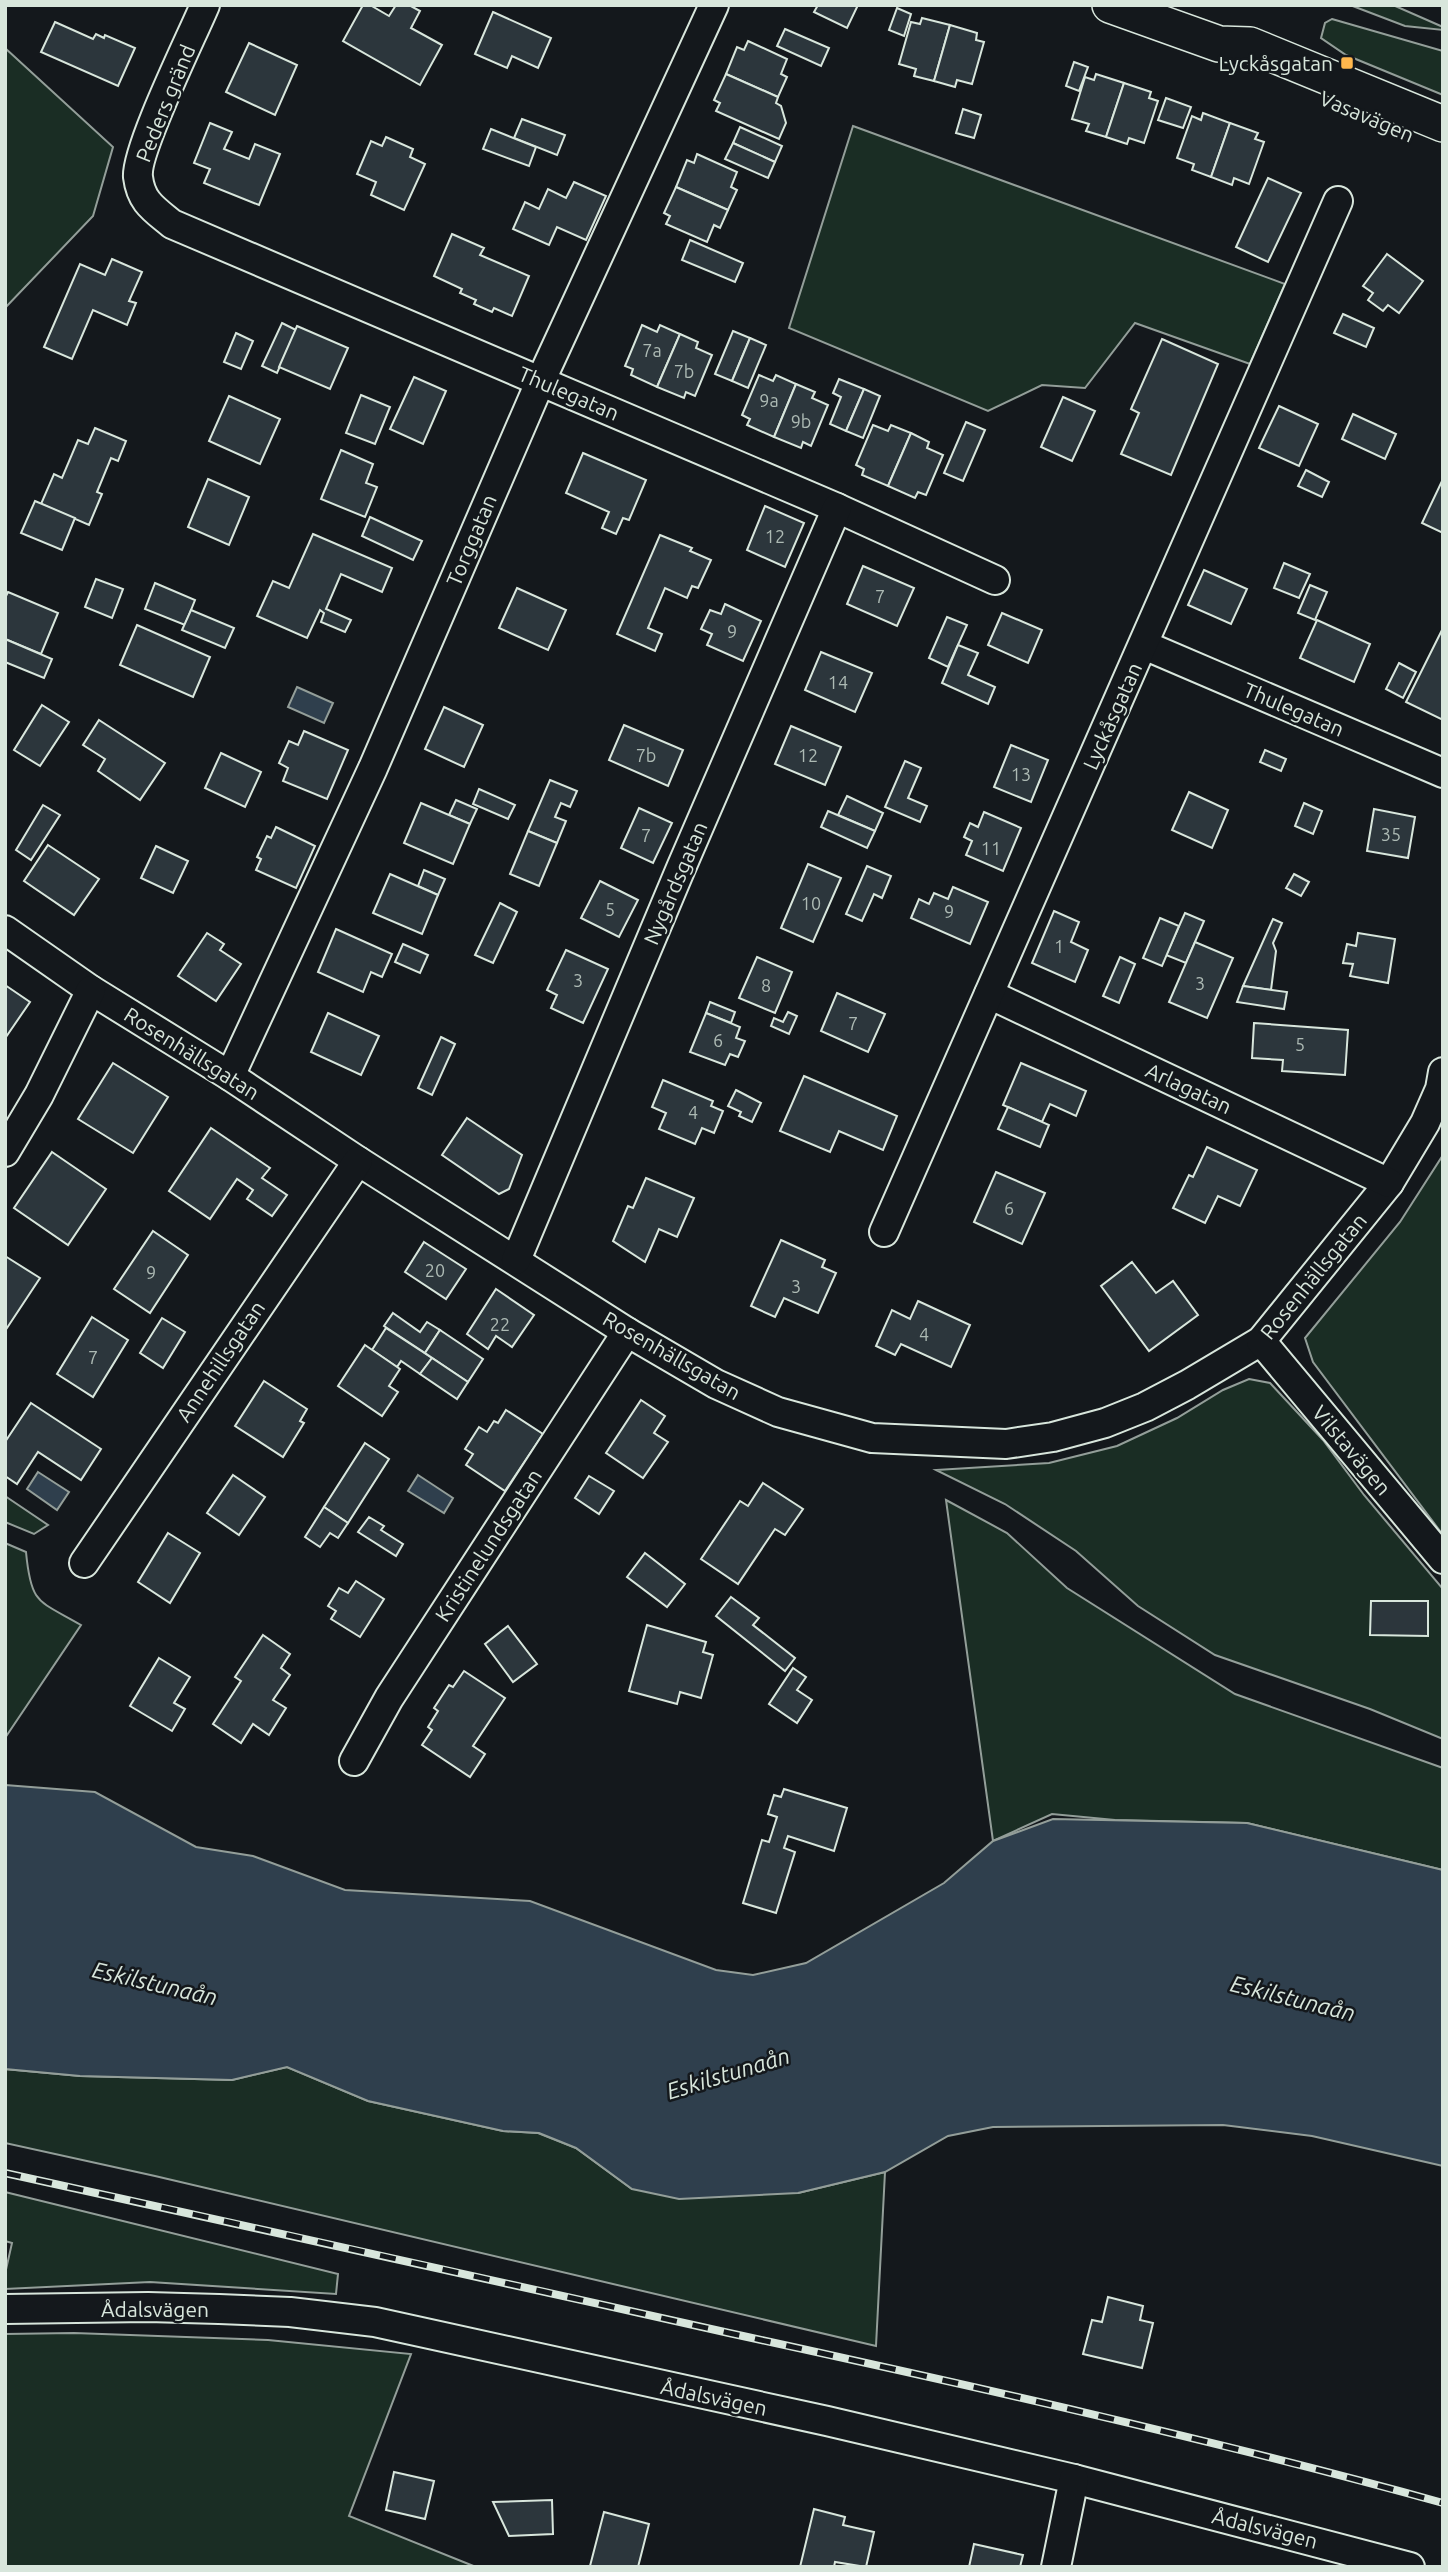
<svg xmlns="http://www.w3.org/2000/svg" width="1448" height="2572" font-family="Ubuntu,sans-serif">
<style>
.green{fill:#1a2d24;stroke:#939e99;stroke-width:2}
.water{fill:#2f3f4d;stroke:#939e99;stroke-width:2}
.building{fill:#2c363c;stroke:#d8e6dc;stroke-width:2}
.lines{fill:none;stroke-linecap:round;stroke-linejoin:round}
.minor-casing{stroke:#d8e6dc;stroke-width:32}
.tertiary-casing{stroke:#d8e6dc;stroke-width:38}
.minor{stroke:#14181c;stroke-width:28}
.tertiary{stroke:#14181c;stroke-width:35}
.rail-casing{stroke:#d8e6dc;stroke-width:8}
.rail{stroke:#14181c;stroke-width:5;stroke-dasharray:16;stroke-linecap:butt}
.poi-dot{fill:#ffb74d;stroke:#14181c;stroke-width:2.5}
.labels{text-anchor:middle;dominant-baseline:central;stroke-width:5;stroke-linejoin:round;paint-order:stroke}
.number-label{font-size:18px;fill:#adbab4}
.poi-label{font-size:21px;fill:#d8e6dc;stroke:#14181c;text-anchor:end}
.street-label{font-size:21px;fill:#d8e6dc;stroke:#14181c}
.water-label{font-size:23px;font-style:italic;fill:#d8e6dc;stroke:#14181c}
</style>
<rect width="100%" height="100%" fill="#14181c"/>
<g class="green">
<polygon points="1350,5 1393,5 1443,27 1443,30 1405,26"/>
<polygon points="1332,19 1443,51 1443,95 1346,55 1321,38 1325,23"/>
<polygon points="5,48 113,147 93,216 5,308"/>
<polygon points="853,126 1285,284 1250,364 1135,323 1085,388 1042,385 988,411 789,328"/>
<polygon points="1443,1155 1443,1535 1313,1362 1305,1338 1400,1222"/>
<polygon points="1249,1379 1270,1383 1323,1440 1364,1495 1443,1589 1443,1739 1370,1709 1215,1655 1138,1606 1076,1551 1005,1504 936,1470 1049,1463 1117,1446 1177,1418 1223,1390"/>
<polygon points="5,1496 48,1525 34,1534 5,1522"/>
<polygon points="946,1500 1007,1533 1067,1588 1235,1694 1443,1768 1443,1870 1247,1823 1115,1820 1052,1814 993,1841"/>
<path d="M5,1543L26,1552C31,1605 38,1600 81,1625L5,1738Z"/>
<polygon points="287,2067 368,2101 503,2131 538,2133 576,2148 632,2189 798,2193 885,2172 876,2346 155,2176 5,2143 5,2069 80,2076 232,2080"/>
<polygon points="5,2192 338,2274 336,2294 150,2282 5,2289 5,2274 12,2243 5,2241"/>
<polygon points="74,2333 268,2340 411,2354 349,2516 476,2567 5,2567 5,2334"/>
</g>
<g class="water">
<polygon points="297,687 333,703 324,723 288,707"/>
<polygon points="38,1472 69,1492 57,1510 27,1489"/>
<polygon points="418,1475 453,1498 444,1513 408,1491"/>
<polygon points="5,1785 95,1792 196,1847 253,1856 345,1890 530,1901 716,1970 753,1975 806,1963 944,1883 993,1841 1053,1819 1247,1823 1443,1870 1443,2166 1312,2136 1223,2125 993,2127 948,2136 885,2172 798,2193 679,2199 632,2189 576,2148 539,2133 503,2131 368,2101 287,2067 232,2080 80,2076 5,2069"/>
</g>
<g class="building">
<polygon points="363,5 370,5 389,16 396,5 409,5 420,11 411,28 442,45 420,85 343,41"/>
<polygon points="818,5 858,5 847,28 814,12"/>
<polygon points="897,8 911,14 904,36 889,30"/>
<polygon points="493,12 551,38 538,68 512,56 507,68 475,54"/>
<polygon points="922,18 950,25 934,81 914,76 916,69 899,64 911,22 920,24"/>
<polygon points="55,22 93,39 96,34 104,38 105,35 135,48 118,86 41,52"/>
<polygon points="950,25 977,33 976,40 984,42 972,84 957,80 955,87 934,81"/>
<polygon points="785,29 829,48 821,66 777,46"/>
<polygon points="748,41 787,59 781,74 787,77 778,97 726,74 737,47 744,50"/>
<polygon points="249,43 297,65 275,115 226,92"/>
<polygon points="1074,62 1088,67 1079,91 1066,86"/>
<polygon points="726,74 778,97 776,103 781,106 786,123 779,139 716,111 720,103 714,100"/>
<polygon points="1096,74 1124,83 1106,137 1086,131 1089,124 1072,119 1085,77 1094,80"/>
<polygon points="1124,83 1151,92 1149,98 1158,101 1144,143 1129,138 1127,144 1106,137"/>
<polygon points="1166,98 1191,107 1183,128 1158,120"/>
<polygon points="963,109 981,115 974,138 956,133"/>
<polygon points="1203,113 1230,123 1211,177 1192,170 1194,164 1177,158 1192,116 1201,120"/>
<polygon points="522,119 565,135 557,155 514,138"/>
<polygon points="210,123 232,132 224,149 249,159 255,144 280,154 259,205 204,183 210,169 194,163"/>
<polygon points="1230,123 1258,133 1255,139 1264,142 1249,184 1234,178 1232,185 1211,177"/>
<polygon points="740,127 782,146 775,162 733,143"/>
<polygon points="491,129 536,147 529,166 483,149"/>
<polygon points="386,137 413,149 410,157 425,164 404,210 371,195 376,182 357,174 371,141 382,146"/>
<polygon points="733,143 775,162 768,178 725,159"/>
<polygon points="697,154 737,172 731,187 737,190 728,210 676,187 687,160 694,163"/>
<polygon points="1268,178 1301,193 1268,262 1236,247"/>
<polygon points="574,182 606,196 586,240 557,227 549,245 513,229 525,202 539,209 548,189 566,198"/>
<polygon points="676,187 728,210 720,228 714,225 707,242 666,224 670,216 664,213"/>
<polygon points="452,234 484,248 480,255 529,276 512,316 494,308 492,312 474,304 476,300 460,293 462,289 434,276"/>
<polygon points="690,240 743,263 735,282 682,260"/>
<polygon points="1387,254 1423,281 1399,313 1388,305 1383,311 1368,300 1373,293 1363,286"/>
<polygon points="112,259 142,272 129,301 136,303 127,325 93,310 72,359 44,347 80,264 105,275"/>
<polygon points="1343,314 1374,328 1366,347 1334,333"/>
<polygon points="282,323 296,330 277,373 262,366"/>
<polygon points="642,325 657,332 660,325 680,334 657,387 631,375 633,369 625,366"/>
<polygon points="297,326 348,348 330,389 279,367"/>
<polygon points="733,331 750,338 732,381 715,374"/>
<polygon points="236,333 253,341 241,369 224,362"/>
<polygon points="680,334 698,342 696,348 712,355 695,396 686,392 684,398 657,387"/>
<polygon points="750,338 766,345 748,388 732,381"/>
<polygon points="1162,339 1218,364 1171,475 1121,454 1139,413 1131,409"/>
<polygon points="759,375 773,381 776,375 796,384 774,437 747,425 750,419 742,415"/>
<polygon points="414,377 446,391 423,444 390,429"/>
<polygon points="839,379 864,389 846,431 830,424 841,397 833,393"/>
<polygon points="796,384 815,392 812,398 828,405 811,446 803,442 801,448 774,437"/>
<polygon points="864,389 880,396 863,438 846,431"/>
<polygon points="361,395 390,407 375,444 346,433"/>
<polygon points="229,396 280,419 260,464 209,441"/>
<polygon points="1063,397 1095,411 1072,461 1041,447"/>
<polygon points="1279,406 1318,424 1299,466 1259,448"/>
<polygon points="1353,414 1396,434 1385,459 1342,439"/>
<polygon points="966,422 985,430 963,481 944,473"/>
<polygon points="873,425 888,431 891,425 911,433 888,486 862,475 864,469 856,465"/>
<polygon points="95,428 126,441 118,461 111,458 97,492 102,494 89,525 41,504 54,474 62,478 78,440 88,444"/>
<polygon points="911,433 929,442 927,448 943,455 926,495 918,492 915,498 888,486"/>
<polygon points="341,450 373,464 366,483 377,487 365,517 321,499"/>
<polygon points="583,453 646,480 629,520 623,518 616,534 602,528 609,512 566,493"/>
<polygon points="1306,470 1329,482 1322,497 1298,486"/>
<polygon points="208,479 249,497 229,545 188,527"/>
<polygon points="1443,479 1443,533 1422,523"/>
<polygon points="35,501 75,518 62,550 21,533"/>
<polygon points="765,506 804,523 785,567 747,550"/>
<polygon points="370,517 422,541 413,560 362,536"/>
<polygon points="313,534 392,568 382,592 341,574 326,609 351,620 345,632 321,622 324,613 320,610 307,638 257,616 273,581 289,588"/>
<polygon points="660,535 692,548 690,551 711,560 698,588 692,586 687,598 665,588 648,628 662,634 655,651 617,634"/>
<polygon points="1284,563 1310,574 1299,598 1274,588"/>
<polygon points="863,566 914,588 897,626 847,604"/>
<polygon points="1204,570 1247,589 1231,624 1188,605"/>
<polygon points="96,579 123,589 112,618 85,607"/>
<polygon points="155,583 195,600 185,625 145,609"/>
<polygon points="1310,585 1327,592 1315,620 1298,613"/>
<polygon points="517,588 566,610 548,650 499,628"/>
<polygon points="8,592 58,613 41,654 5,639 5,598"/>
<polygon points="725,604 761,621 743,661 707,645 712,634 701,629 710,610 721,614"/>
<polygon points="191,610 234,628 225,648 182,630"/>
<polygon points="1002,613 1042,630 1028,663 988,645"/>
<polygon points="947,617 967,625 948,667 929,658"/>
<polygon points="1317,620 1370,644 1354,682 1300,658"/>
<polygon points="137,625 210,657 193,697 120,665"/>
<polygon points="1443,628 1443,720 1406,702"/>
<polygon points="5,639 52,659 44,678 5,662"/>
<polygon points="958,645 978,653 968,675 995,687 988,704 942,683"/>
<polygon points="821,652 872,673 855,712 805,690"/>
<polygon points="1399,663 1416,672 1403,698 1386,689"/>
<polygon points="42,705 69,722 40,766 14,750"/>
<polygon points="444,707 483,725 464,767 425,749"/>
<polygon points="99,720 165,763 140,800 98,771 105,759 83,745"/>
<polygon points="624,725 683,750 668,786 609,760"/>
<polygon points="791,726 841,747 825,785 775,764"/>
<polygon points="304,731 348,750 327,799 283,781 288,768 279,763 289,741 298,745"/>
<polygon points="1011,745 1048,760 1031,802 994,787"/>
<polygon points="1265,750 1286,759 1281,771 1260,762"/>
<polygon points="221,753 261,772 245,807 205,788"/>
<polygon points="905,761 921,768 908,798 927,806 920,822 885,807"/>
<polygon points="550,780 577,791 570,807 561,803 555,817 566,821 557,843 528,831"/>
<polygon points="479,789 515,805 508,819 473,804"/>
<polygon points="1189,792 1228,810 1212,848 1172,830"/>
<polygon points="847,796 883,813 875,831 838,815"/>
<polygon points="456,800 477,809 470,824 449,815"/>
<polygon points="421,803 470,824 453,864 404,843"/>
<polygon points="1304,803 1322,811 1313,834 1295,826"/>
<polygon points="43,805 60,815 31,860 16,850"/>
<polygon points="639,808 672,823 653,863 621,848"/>
<polygon points="1374,809 1415,817 1408,858 1367,851"/>
<polygon points="828,811 875,831 867,848 821,827"/>
<polygon points="984,812 1021,828 1003,871 966,855 972,841 964,837 970,823 978,827"/>
<polygon points="276,827 315,846 296,888 256,870 261,859 257,857 267,836 271,838"/>
<polygon points="528,831 557,843 539,886 510,874"/>
<polygon points="48,845 99,879 74,915 24,881"/>
<polygon points="156,846 188,861 173,893 141,878"/>
<polygon points="808,864 841,878 813,942 781,928"/>
<polygon points="867,866 891,876 882,898 874,894 862,921 846,914"/>
<polygon points="424,870 445,879 438,895 418,886"/>
<polygon points="390,874 438,895 422,934 373,913"/>
<polygon points="1294,874 1309,882 1301,896 1286,888"/>
<polygon points="600,881 638,900 619,937 581,918"/>
<polygon points="953,887 988,902 970,944 911,918 919,899 929,904 934,893 948,899"/>
<polygon points="500,903 517,912 493,963 475,955"/>
<polygon points="1054,911 1079,922 1071,942 1088,950 1075,982 1032,963"/>
<polygon points="1185,913 1204,921 1186,963 1166,955"/>
<polygon points="1160,918 1179,926 1162,966 1143,958"/>
<polygon points="1273,919 1282,923 1273,943 1276,951 1271,990 1243,986"/>
<polygon points="336,929 392,954 382,977 371,972 363,992 318,972"/>
<polygon points="207,933 224,944 220,950 241,964 216,1001 178,976"/>
<polygon points="1358,933 1395,939 1388,983 1350,976 1353,964 1343,963 1347,944 1356,946"/>
<polygon points="1195,942 1233,958 1207,1018 1169,1002"/>
<polygon points="403,944 428,955 420,973 395,962"/>
<polygon points="566,950 608,969 583,1023 551,1008 557,995 547,990"/>
<polygon points="757,957 792,972 775,1013 739,998"/>
<polygon points="1120,957 1135,964 1119,1003 1103,996"/>
<polygon points="5,985 30,1002 6,1037 5,1036"/>
<polygon points="1243,986 1287,992 1284,1009 1237,1002"/>
<polygon points="837,993 885,1014 868,1052 821,1031"/>
<polygon points="710,1002 735,1012 731,1023 706,1013"/>
<polygon points="788,1012 797,1016 789,1034 771,1026 774,1018 783,1022"/>
<polygon points="328,1013 379,1036 361,1075 311,1052"/>
<polygon points="706,1013 740,1027 736,1038 745,1041 738,1057 730,1054 725,1065 690,1052"/>
<polygon points="1254,1023 1348,1030 1345,1075 1282,1071 1283,1060 1252,1058"/>
<polygon points="441,1037 455,1044 432,1095 418,1088"/>
<polygon points="113,1063 168,1097 133,1153 78,1119"/>
<polygon points="1021,1063 1086,1091 1076,1116 1050,1104 1042,1122 1003,1105"/>
<polygon points="804,1076 897,1116 883,1150 839,1131 830,1152 780,1131"/>
<polygon points="663,1080 713,1101 711,1106 723,1111 714,1133 702,1128 695,1144 659,1129 666,1113 652,1107"/>
<polygon points="736,1090 761,1103 752,1122 739,1116 741,1112 728,1106"/>
<polygon points="1008,1107 1049,1125 1040,1147 998,1129"/>
<polygon points="467,1118 522,1155 509,1189 499,1194 442,1155"/>
<polygon points="211,1128 270,1168 262,1178 287,1195 272,1216 247,1199 253,1190 237,1179 210,1219 169,1191"/>
<polygon points="1207,1147 1257,1170 1240,1206 1218,1196 1205,1223 1173,1208 1189,1175 1193,1177"/>
<polygon points="52,1152 106,1189 68,1245 14,1208"/>
<polygon points="996,1172 1045,1193 1022,1244 974,1222"/>
<polygon points="646,1178 694,1198 677,1237 659,1229 645,1262 613,1241 628,1206 633,1208"/>
<polygon points="153,1231 188,1255 150,1313 114,1289"/>
<polygon points="781,1240 825,1260 822,1267 836,1273 818,1313 784,1298 775,1317 751,1306"/>
<polygon points="424,1242 466,1269 446,1299 405,1272"/>
<polygon points="5,1256 40,1278 5,1331"/>
<polygon points="1132,1262 1156,1293 1173,1281 1198,1315 1149,1351 1101,1286"/>
<polygon points="496,1289 534,1315 512,1347 496,1336 488,1349 467,1334"/>
<polygon points="918,1301 970,1325 951,1367 901,1344 895,1355 876,1346 892,1310 910,1319"/>
<polygon points="393,1313 420,1332 427,1322 440,1330 425,1353 384,1326"/>
<polygon points="92,1317 128,1340 93,1397 57,1374"/>
<polygon points="162,1318 185,1332 163,1368 140,1353"/>
<polygon points="386,1328 432,1358 420,1374 401,1361 397,1367 372,1350"/>
<polygon points="440,1330 483,1359 468,1382 425,1353"/>
<polygon points="365,1345 400,1369 389,1386 398,1392 382,1416 338,1386"/>
<polygon points="432,1358 468,1382 457,1399 420,1374"/>
<polygon points="264,1381 307,1409 300,1421 304,1423 283,1457 235,1426"/>
<polygon points="641,1400 665,1416 654,1433 668,1442 643,1478 606,1453"/>
<polygon points="31,1403 101,1449 81,1480 38,1452 17,1484 5,1476 5,1442"/>
<polygon points="506,1410 543,1434 505,1491 466,1465 473,1454 465,1449 479,1427 487,1432 494,1421 498,1423"/>
<polygon points="365,1443 389,1459 348,1523 324,1507"/>
<polygon points="233,1475 265,1497 239,1535 207,1513"/>
<polygon points="589,1476 614,1491 599,1514 575,1498"/>
<polygon points="763,1483 803,1509 785,1535 775,1529 738,1584 701,1559 740,1501 748,1506"/>
<polygon points="324,1507 348,1523 338,1538 330,1533 320,1547 305,1537"/>
<polygon points="369,1517 384,1526 381,1530 403,1544 396,1556 358,1532"/>
<polygon points="168,1533 200,1553 170,1603 138,1582"/>
<polygon points="645,1553 685,1584 667,1607 627,1577"/>
<polygon points="356,1581 384,1599 360,1637 331,1619 336,1611 328,1606 339,1588 348,1593"/>
<polygon points="731,1597 759,1618 753,1625 795,1658 785,1671 716,1616"/>
<polygon points="1371,1601 1428,1601 1428,1636 1370,1635"/>
<polygon points="647,1625 706,1642 703,1652 713,1655 701,1698 680,1692 677,1704 629,1691"/>
<polygon points="508,1626 537,1664 513,1682 485,1644"/>
<polygon points="263,1635 290,1654 281,1668 290,1675 273,1700 286,1708 269,1735 253,1724 241,1743 213,1724 241,1681 235,1677"/>
<polygon points="159,1658 190,1677 174,1703 185,1709 172,1731 130,1706"/>
<polygon points="793,1668 806,1677 797,1690 812,1700 797,1723 769,1704"/>
<polygon points="464,1671 505,1698 473,1746 485,1754 470,1777 422,1745 432,1730 428,1727 438,1711 434,1708 449,1685 453,1687"/>
<polygon points="784,1789 847,1808 834,1851 788,1836 784,1848 795,1852 776,1913 743,1903 762,1840 769,1842 777,1817 768,1814 774,1795 781,1797"/>
<polygon points="1108,2297 1143,2306 1140,2320 1153,2323 1142,2368 1083,2354 1092,2320 1102,2322"/>
<polygon points="394,2472 434,2481 425,2519 386,2510"/>
<polygon points="552,2500 553,2534 509,2536 493,2502"/>
<polygon points="814,2509 845,2517 843,2525 874,2532 866,2567 835,2562 834,2567 800,2567"/>
<polygon points="604,2512 649,2524 638,2567 590,2566"/>
<polygon points="974,2544 1023,2555 1020,2567 969,2567"/>
</g>
<g class="lines">
<defs>
<g id="minor">
<path d="M205,5C192,36 135,151 138,177C141,202 154,209 172,224L837,508L995,580"/>
<polyline points="1144,645 1443,773"/>
<polyline points="5,930 91,990 230,1076 358,1161 627,1332 716,1384 778,1412 872,1438 1006,1444 1053,1437 1105,1423 1145,1407 1187,1385 1261,1341 1389,1183 1425,1123 1440,1089 1443,1072"/>
<polyline points="989,994 1389,1183"/>
<polyline points="230,1076 373,768 541,380 714,5"/>
<polyline points="5,1152 39,1095 91,990"/>
<polyline points="884,1232 1338,201"/>
<polyline points="516,1260 681,868 837,508"/>
<polyline points="1261,1341 1443,1559"/>
<polyline points="84,1563 358,1161"/>
<polyline points="354,1761 389,1698 627,1332"/>
<polyline points="5,2309 148,2307 219,2309 290,2312 375,2322 827,2421 1074,2479 1410,2567"/>
<polyline points="1056,2567 1074,2479"/>
</g>
<polyline id="tertiary" points="1110,5 1219,44 1250,45 1443,124"/>
</defs>
<use href="#minor" class="minor-casing"/>
<use href="#tertiary" class="tertiary-casing"/>
<use href="#minor" class="minor"/>
<use href="#tertiary" class="tertiary"/>
<defs>
<path id="rail" d="M5,2173C247,2226 488,2279 729,2333C968,2385 1207,2438 1443,2503"/>
</defs>
<use href="#rail" class="rail-casing"/>
<use href="#rail" class="rail"/>
</g>
<rect class="poi-dot" x="1340" y="56" width="14" height="14" rx="3.5"/>
<g class="labels">
<g class="number-label">
<text x="652" y="350">7a</text>
<text x="684" y="371">7b</text>
<text x="769" y="400">9a</text>
<text x="801" y="421">9b</text>
<text x="775" y="536">12</text>
<text x="880" y="596">7</text>
<text x="732" y="631">9</text>
<text x="838" y="682">14</text>
<text x="646" y="755">7b</text>
<text x="808" y="755">12</text>
<text x="1021" y="774">13</text>
<text x="1391" y="834">35</text>
<text x="646" y="835">7</text>
<text x="991" y="848">11</text>
<text x="811" y="903">10</text>
<text x="610" y="909">5</text>
<text x="949" y="911">9</text>
<text x="1059" y="946">1</text>
<text x="578" y="980">3</text>
<text x="1200" y="983">3</text>
<text x="766" y="985">8</text>
<text x="853" y="1023">7</text>
<text x="718" y="1040">6</text>
<text x="1300" y="1044">5</text>
<text x="693" y="1112">4</text>
<text x="1009" y="1208">6</text>
<text x="435" y="1270">20</text>
<text x="151" y="1272">9</text>
<text x="796" y="1286">3</text>
<text x="500" y="1324">22</text>
<text x="924" y="1334">4</text>
<text x="93" y="1357">7</text>
</g>
<g class="poi-label">
<text x="1333" y="63">Lyckåsgatan</text>
</g>
<g class="street-label">
<text transform="translate(165 103) rotate(-68)">Peders gränd</text>
<text transform="translate(1367 116) rotate(23)">Vasavägen</text>
<text transform="translate(569 393) rotate(23)">Thulegatan</text>
<text transform="translate(471 540) rotate(-67)">Torggatan</text>
<text transform="translate(1294 709) rotate(23)">Thulegatan</text>
<text transform="translate(1112 716) rotate(-66)">Lyckåsgatan</text>
<text transform="translate(675 883) rotate(-67)">Nygårdsgatan</text>
<text transform="translate(192 1053) rotate(32)">Rosenhällsgatan</text>
<text transform="translate(1189 1088) rotate(25)">Arlagatan</text>
<text transform="translate(1313 1276) rotate(-51)">Rosenhällsgatan</text>
<text transform="translate(672 1355) rotate(30)">Rosenhällsgatan</text>
<text transform="translate(220 1361) rotate(-56)">Annehillsgatan</text>
<text transform="translate(1352 1450) rotate(50)">Vilstavägen</text>
<text transform="translate(488 1545) rotate(-57)">Kristinelundsgatan</text>
<text x="155" y="2309">Ådalsvägen</text>
<text transform="translate(714 2397) rotate(12)">Ådalsvägen</text>
<text transform="translate(1265 2528) rotate(14)">Ådalsvägen</text>
</g>
<g class="water-label">
<text transform="translate(155 1983) rotate(13)">Eskilstunaån</text>
<text transform="translate(1293 1998) rotate(14)">Eskilstunaån</text>
<text transform="translate(728 2073) rotate(-17)">Eskilstunaån</text>
</g>
</g>
<rect width="1448" height="2572" fill="none" stroke="#d8e6dc" stroke-width="14"/>
</svg>
